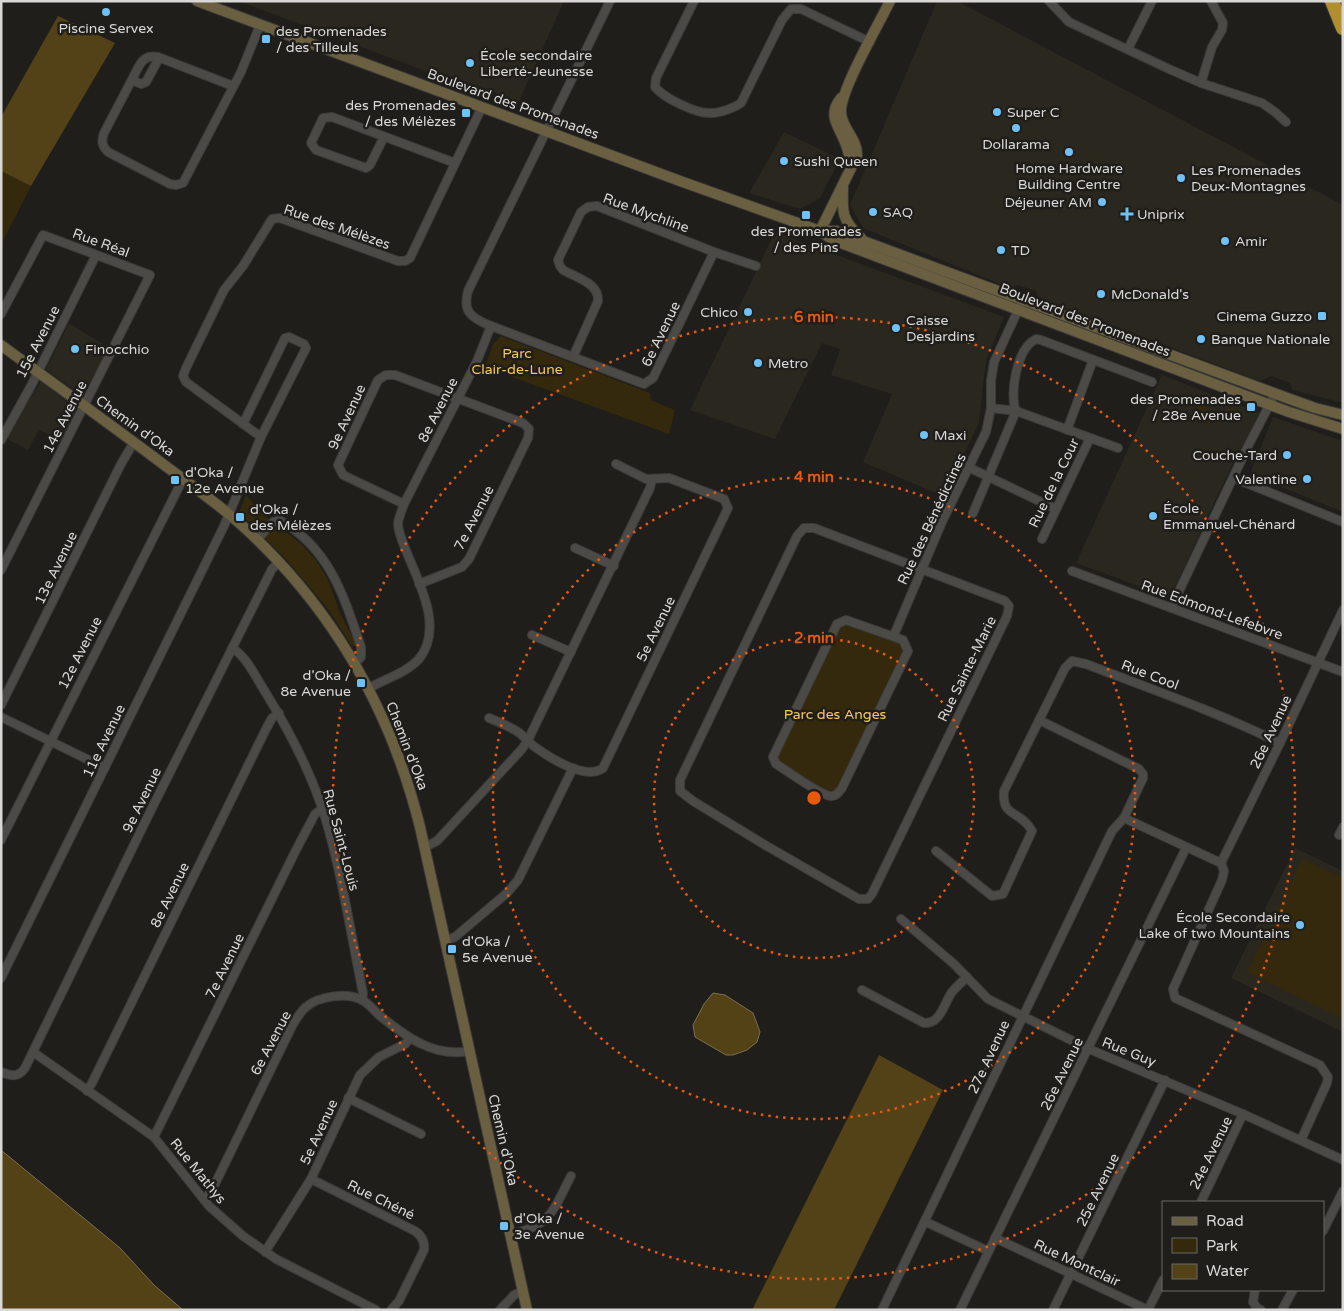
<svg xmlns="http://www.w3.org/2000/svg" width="1344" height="1311" font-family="'Varela Round',sans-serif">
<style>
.built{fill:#2a271f}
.green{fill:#34290c}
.forest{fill:#534217}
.water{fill:#524216;stroke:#7a6f50}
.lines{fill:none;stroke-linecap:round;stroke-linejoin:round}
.street-casing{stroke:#3b3a38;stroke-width:10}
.secondary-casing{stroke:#3b3a38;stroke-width:12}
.highway-casing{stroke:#3b3a38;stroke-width:16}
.street{stroke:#4b4a47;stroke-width:8}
.secondary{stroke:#6a5f40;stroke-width:10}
.highway{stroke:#b18f31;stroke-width:14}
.ring{fill:none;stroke:#e8590c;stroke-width:2.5;stroke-dasharray:2.5 5}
.poi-dot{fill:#70c1f4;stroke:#1f1e1b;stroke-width:2}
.labels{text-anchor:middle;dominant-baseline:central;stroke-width:5;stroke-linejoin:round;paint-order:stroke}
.poi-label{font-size:14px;fill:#d9d8d6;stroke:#1f1e1b;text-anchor:start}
.street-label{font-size:14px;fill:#d9d8d6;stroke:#1f1e1b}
.park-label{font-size:14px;fill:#f4ca5b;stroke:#1f1e1b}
.centre{fill:#e8590c;stroke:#1f1e1b;stroke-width:2.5}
.ring-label{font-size:15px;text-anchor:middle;font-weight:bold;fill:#e8590c;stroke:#1f1e1b;stroke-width:5;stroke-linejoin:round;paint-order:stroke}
</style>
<rect width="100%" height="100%" fill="#1f1e1b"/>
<g class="built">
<polygon points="238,1 564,1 517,106 496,99 496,92 479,87 474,89"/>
<polygon points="937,1 957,1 1343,205 1343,403 1292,390 1290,383 1272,376 1260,381 1063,307 1038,297 1036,291 1018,285 1010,288 863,228 850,205"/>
<polygon points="784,132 840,159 820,198 800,209 749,193"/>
<polygon points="775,232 1004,317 987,358 984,376 979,423 943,496 863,462 892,394 831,375 840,349 822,343 775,439 690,410"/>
<polygon points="69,323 109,348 82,396 46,369"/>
<polygon points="1162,375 1259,413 1230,469 1173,591 1166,596 1076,563"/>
<polygon points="41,381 76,410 63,442 39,430 28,450 5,438"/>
<polygon points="1273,417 1343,441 1343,512 1250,474"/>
<polygon points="1295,848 1343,871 1343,1032 1231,978"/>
</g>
<g class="green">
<polygon points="1,171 31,186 1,245"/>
<polygon points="501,336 650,393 651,400 675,410 669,434 485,367 493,344"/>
<polygon points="1198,404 1208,408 1207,410 1224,416 1228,407 1236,410 1233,419 1226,418 1222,425 1213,422 1208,424 1202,423 1198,415 1194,414"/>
<polygon points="246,495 262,514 299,542 316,560 329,582 340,613 357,646 352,646 328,609 286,559 239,512"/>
<polygon points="846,620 894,635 908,651 842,788 831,797 790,773 773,757 837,624"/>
<polygon points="1303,859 1343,878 1343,1014 1341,1018 1247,972"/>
</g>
<g class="forest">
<polygon points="58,16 115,43 31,186 1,171 1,117"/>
<polygon points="879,1055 943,1090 834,1310 752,1310"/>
</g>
<g class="water">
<polygon points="713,993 725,995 753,1013 760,1032 757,1042 747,1050 733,1055 726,1055 695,1037 693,1025 704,1004"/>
<polygon points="1,1150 120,1248 154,1285 183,1310 1,1310"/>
</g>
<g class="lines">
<defs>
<g id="street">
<path d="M610,1L468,291C463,310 469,316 486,324L644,384L653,378L714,252"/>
<path d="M694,1L656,78L655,87C664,98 696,114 711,113C720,113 734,108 741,103L782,20L791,9H801L870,42"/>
<polyline points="1049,1 1069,22 1169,69 1201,83 1262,103 1275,112 1286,122"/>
<polyline points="1128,49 1152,1"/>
<polyline points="132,80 141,84 146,82 159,58"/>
<polyline points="1201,83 1212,47 1222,30 1223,23 1211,1"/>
<path d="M233,86L158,57C149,55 143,58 139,66L104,133C101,141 102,146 108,152L170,184L176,185L183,183L241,72L260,25"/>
<polyline points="384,137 370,165 366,168 316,150 311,143 323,118 332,117 455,163"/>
<polyline points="1,314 43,235 150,275 1,570"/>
<path d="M573,357L598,301C599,283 577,278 563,270L560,266L558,260L581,212L588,207L597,206L714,252L756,266"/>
<polyline points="991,408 1016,411 1118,448"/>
<polyline points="243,424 285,338 289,337 304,344 306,348 261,437"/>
<polyline points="1067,430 1093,360"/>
<polyline points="1,440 32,384 96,255"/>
<polyline points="970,468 1056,509"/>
<polyline points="1234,478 1343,522"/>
<polyline points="404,504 343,475 338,465 378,380 386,375 395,375 523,423 529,429 528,438 469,559 462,567 419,584"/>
<path d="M973,513L1016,411C1009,393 1017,348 1036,339L1041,340L1152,382"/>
<polygon points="804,528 814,528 1005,601 1009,606 1007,616 872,894 868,899 859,899 765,845 693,801 680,791 680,780 797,536"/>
<polyline points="1042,539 1090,438"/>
<path d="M257,540L273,522L279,520C329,547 344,596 361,647V657L355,663"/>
<polyline points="575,548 614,566"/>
<polyline points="1072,571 1343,672"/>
<polyline points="1171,608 1248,446 1275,394"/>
<path d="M846,620L903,640L908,651L842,788C839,792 836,797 830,796C820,795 786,770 776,764L773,757L837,624Z"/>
<polyline points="532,635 571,652"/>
<polyline points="894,635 942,522 986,432 991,408 991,381 994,362 1020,306"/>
<path d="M232,648C247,657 255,676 264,690C289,730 311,772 325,817C342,874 351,935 363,993L362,1000"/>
<path d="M369,688C385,679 406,673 419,659C444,628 419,583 407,553C403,543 398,533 398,523C399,517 402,510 404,504L477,361L491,326"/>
<polyline points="1,705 121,464 134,442"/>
<polyline points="1,717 105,768"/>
<path d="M489,718C499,722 509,726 518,732C524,736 529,743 535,747C550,758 586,781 603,768L728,508L724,499L669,478L646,479L616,464"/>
<polyline points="1124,818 1221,863"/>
<polyline points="1339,835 1343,827"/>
<polyline points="1,840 183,479"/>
<polyline points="425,847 437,841 522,749 528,740 650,488 652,479"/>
<path d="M936,851L992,896L1003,894L1032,831C1021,810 1001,818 1004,791L1065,668L1072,661L1086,664C1151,689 1217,712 1280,743"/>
<polyline points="1221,863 1224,871 1222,880 1173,989 1175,998 1320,1065 1328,1077 1327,1083 1301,1140"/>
<polyline points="1221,863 1280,743 1343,610"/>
<polyline points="901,919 954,964 988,999 1089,1049 1243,1114 1343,1160"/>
<polyline points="445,941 455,937 507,893 518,880 573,768"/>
<polyline points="1,978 224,526 261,437 186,382 183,376 186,368 224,290 243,266 272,219 280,218 398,261 405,261 410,258 482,107"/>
<path d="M862,990L924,1023C941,1024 944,1003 952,992C956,987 962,982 967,977"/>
<polyline points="33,1052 154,1137 209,1206 243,1236 276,1259 376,1310"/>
<path d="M1,1072C11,1076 18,1078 25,1068L151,810L272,569L279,562"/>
<polyline points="87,1091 92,1083 266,729 272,718 279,713"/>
<polyline points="348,1098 421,1134"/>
<polyline points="154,1137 296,850 315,814 322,809"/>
<path d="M311,1179L411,1229C420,1233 425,1240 424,1250L399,1301L391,1310"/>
<path d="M204,1200L212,1190L292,1026C296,1019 300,1012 306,1007C319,996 347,992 362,1000C368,1003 374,1010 379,1015C405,1036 434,1058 469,1051"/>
<polyline points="1201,1202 1243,1114"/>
<polyline points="926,1222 988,1251"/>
<polyline points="1323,1231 1343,1191"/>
<path d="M510,1234C552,1226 553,1210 571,1176"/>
<polyline points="995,1238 1148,1310"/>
<polyline points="265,1252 311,1179 360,1075 379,1057 405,1044 410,1039"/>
<polyline points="1255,1290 1253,1302 1257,1308 1261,1310"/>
<polyline points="500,1310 514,1295 523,1291"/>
<polyline points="882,1310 1112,831 1124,818 1143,778 1143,774 1139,769 1039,720"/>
<polyline points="960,1310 1186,848"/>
<polyline points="1053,1310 1165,1080"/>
<polyline points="1148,1310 1163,1280"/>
<polyline points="1282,1310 1293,1290"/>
</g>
<g id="secondary">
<polyline points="197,1 680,181 820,231 833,240 1289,412 1343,429"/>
<path d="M841,98C826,116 840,127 846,145C849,152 849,158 851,165"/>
<path d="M843,187C842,213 842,220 861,238"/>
<polyline points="820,231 836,231 1287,398 1315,408 1343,415"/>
<path d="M820,231L857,156C858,139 842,129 841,113C839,92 879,24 890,1"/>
<path d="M1,345C54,384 107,422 159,461C189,484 221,505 248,531C336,613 391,711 420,827L527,1310"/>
</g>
<polyline id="highway" points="1332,1 1343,28"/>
</defs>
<use href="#street" class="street-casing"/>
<use href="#secondary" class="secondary-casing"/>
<use href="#highway" class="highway-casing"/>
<use href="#street" class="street"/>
<use href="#secondary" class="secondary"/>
<use href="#highway" class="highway"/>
</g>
<g class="ring">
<circle cx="814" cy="798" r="160"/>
<circle cx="814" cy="798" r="321"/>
<circle cx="814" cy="798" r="481"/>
</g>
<g class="poi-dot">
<circle cx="106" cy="12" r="5"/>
<rect x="261" y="34" width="10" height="10" rx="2.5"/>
<circle cx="470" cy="63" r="5"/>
<circle cx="997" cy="112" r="5"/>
<rect x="461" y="108" width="10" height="10" rx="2.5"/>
<circle cx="1016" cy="128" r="5"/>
<circle cx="1069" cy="152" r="5"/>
<circle cx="784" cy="161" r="5"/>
<circle cx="1181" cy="178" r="5"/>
<circle cx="1102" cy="202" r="5"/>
<circle cx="873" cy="212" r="5"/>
<path d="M1124.5 206.5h5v5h5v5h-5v5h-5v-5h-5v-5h5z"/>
<rect x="801" y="210" width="10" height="10" rx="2.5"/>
<circle cx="1225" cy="241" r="5"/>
<circle cx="1001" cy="250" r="5"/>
<circle cx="1101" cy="294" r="5"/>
<circle cx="748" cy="312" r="5"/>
<rect x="1317" y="311" width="10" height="10" rx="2.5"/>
<circle cx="896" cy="328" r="5"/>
<circle cx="1201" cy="339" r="5"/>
<circle cx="75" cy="349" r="5"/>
<circle cx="758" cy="363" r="5"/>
<rect x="1246" y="402" width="10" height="10" rx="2.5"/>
<circle cx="924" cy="435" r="5"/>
<circle cx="1287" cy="455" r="5"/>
<circle cx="1307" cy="479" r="5"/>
<rect x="170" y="475" width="10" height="10" rx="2.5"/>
<circle cx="1153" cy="516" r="5"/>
<rect x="235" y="512" width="10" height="10" rx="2.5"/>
<rect x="356" y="678" width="10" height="10" rx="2.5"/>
<circle cx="1300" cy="925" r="5"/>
<rect x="447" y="944" width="10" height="10" rx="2.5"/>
<rect x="499" y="1221" width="10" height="10" rx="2.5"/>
</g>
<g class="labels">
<g class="poi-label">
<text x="106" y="28" text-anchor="middle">Piscine Servex</text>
<text x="276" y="31">des Promenades<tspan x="276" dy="16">/ des Tilleuls</tspan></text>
<text x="480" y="55">École secondaire<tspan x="480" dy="16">Liberté-Jeunesse</tspan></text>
<text x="456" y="105" text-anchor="end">des Promenades<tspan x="456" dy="16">/ des Mélèzes</tspan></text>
<text x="1007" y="112">Super C</text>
<text x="1016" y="144" text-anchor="middle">Dollarama</text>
<text x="794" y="161">Sushi Queen</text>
<text x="1069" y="168" text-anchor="middle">Home Hardware<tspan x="1069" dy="16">Building Centre</tspan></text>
<text x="1191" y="170">Les Promenades<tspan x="1191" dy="16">Deux-Montagnes</tspan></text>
<text x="1092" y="202" text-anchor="end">Déjeuner AM</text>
<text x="883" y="212">SAQ</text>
<text x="1137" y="214">Uniprix</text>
<text x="806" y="231" text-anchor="middle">des Promenades<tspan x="806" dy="16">/ des Pins</tspan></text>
<text x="1235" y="241">Amir</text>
<text x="1011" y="250">TD</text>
<text x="1111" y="294">McDonald's</text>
<text x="738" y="312" text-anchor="end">Chico</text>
<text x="1312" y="316" text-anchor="end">Cinema Guzzo</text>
<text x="906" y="320">Caisse<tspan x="906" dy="16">Desjardins</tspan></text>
<text x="1211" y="339">Banque Nationale</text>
<text x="85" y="349">Finocchio</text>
<text x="768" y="363">Metro</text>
<text x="1241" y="399" text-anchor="end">des Promenades<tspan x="1241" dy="16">/ 28e Avenue</tspan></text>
<text x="934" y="435">Maxi</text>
<text x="1277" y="455" text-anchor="end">Couche-Tard</text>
<text x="185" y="472">d'Oka /<tspan x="185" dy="16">12e Avenue</tspan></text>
<text x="1297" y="479" text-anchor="end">Valentine</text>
<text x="1163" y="508">École<tspan x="1163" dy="16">Emmanuel-Chénard</tspan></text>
<text x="250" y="509">d'Oka /<tspan x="250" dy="16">des Mélèzes</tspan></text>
<text x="351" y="675" text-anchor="end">d'Oka /<tspan x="351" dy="16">8e Avenue</tspan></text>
<text x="1290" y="917" text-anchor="end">École Secondaire<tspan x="1290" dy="16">Lake of two Mountains</tspan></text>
<text x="462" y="941">d'Oka /<tspan x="462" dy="16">5e Avenue</tspan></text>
<text x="514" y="1218">d'Oka /<tspan x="514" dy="16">3e Avenue</tspan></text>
</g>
<g class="street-label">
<text transform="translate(513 104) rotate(20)">Boulevard des Promenades</text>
<text transform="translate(646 213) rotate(20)">Rue Mychline</text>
<text transform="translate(337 227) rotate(19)">Rue des Mélèzes</text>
<text transform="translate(101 243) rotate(20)">Rue Réal</text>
<text transform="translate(1085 320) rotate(21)">Boulevard des Promenades</text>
<text transform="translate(661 334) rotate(-64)">6e Avenue</text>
<text transform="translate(38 342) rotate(-63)">15e Avenue</text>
<text transform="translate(438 410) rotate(-63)">8e Avenue</text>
<text transform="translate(65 417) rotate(-63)">14e Avenue</text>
<text transform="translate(347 417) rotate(-65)">9e Avenue</text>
<text transform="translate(135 426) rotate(36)">Chemin d'Oka</text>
<text transform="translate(1054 483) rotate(-64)">Rue de la Cour</text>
<text transform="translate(474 518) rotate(-63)">7e Avenue</text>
<text transform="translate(932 519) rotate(-65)">Rue des Bénédictines</text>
<text transform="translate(56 568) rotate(-64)">13e Avenue</text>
<text transform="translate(1212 610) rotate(20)">Rue Edmond-Lefebvre</text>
<text transform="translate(656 629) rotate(-64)">5e Avenue</text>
<text transform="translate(80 653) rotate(-63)">12e Avenue</text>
<text transform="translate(967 669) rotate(-64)">Rue Sainte-Marie</text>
<text transform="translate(1150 675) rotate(21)">Rue Cool</text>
<text transform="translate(1271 732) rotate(-65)">26e Avenue</text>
<text transform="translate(104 741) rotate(-64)">11e Avenue</text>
<text transform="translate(407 746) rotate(69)">Chemin d'Oka</text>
<text transform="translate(142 800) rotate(-64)">9e Avenue</text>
<text transform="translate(341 840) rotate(75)">Rue Saint-Louis</text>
<text transform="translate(170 895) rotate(-64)">8e Avenue</text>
<text transform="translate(225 966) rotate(-64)">7e Avenue</text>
<text transform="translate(271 1043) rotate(-62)">6e Avenue</text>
<text transform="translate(1129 1052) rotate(22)">Rue Guy</text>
<text transform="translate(989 1057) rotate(-65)">27e Avenue</text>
<text transform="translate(1062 1074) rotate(-64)">26e Avenue</text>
<text transform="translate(319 1132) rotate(-65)">5e Avenue</text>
<text transform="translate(503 1140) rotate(77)">Chemin d'Oka</text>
<text transform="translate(1211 1153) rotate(-64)">24e Avenue</text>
<text transform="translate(198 1171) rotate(51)">Rue Mathys</text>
<text transform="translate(1098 1190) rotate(-64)">25e Avenue</text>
<text transform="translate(381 1200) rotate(26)">Rue Chéné</text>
<text transform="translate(1077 1263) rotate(25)">Rue Montclair</text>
</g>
<g class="park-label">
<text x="517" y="353">Parc<tspan x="517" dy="16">Clair-de-Lune</tspan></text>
<text x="835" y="714">Parc des Anges</text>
</g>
</g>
<circle cx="814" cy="798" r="8" class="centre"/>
<g class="ring-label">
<text x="814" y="322">6 min</text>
<text x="814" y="482">4 min</text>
<text x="814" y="643">2 min</text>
</g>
<rect width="1344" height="1311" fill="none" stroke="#d9d8d6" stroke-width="5"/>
<rect x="1162" y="1201" width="162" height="90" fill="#1f1e1b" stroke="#696866"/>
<rect x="1172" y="1217" width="25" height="8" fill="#6a5f40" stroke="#696866"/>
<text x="1206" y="1226" font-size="15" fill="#d9d8d6">Road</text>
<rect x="1172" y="1238" width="25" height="15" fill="#34290c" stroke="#696866"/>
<text x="1206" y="1251" font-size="15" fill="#d9d8d6">Park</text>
<rect x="1172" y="1264" width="25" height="15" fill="#524216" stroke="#696866"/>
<text x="1206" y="1276" font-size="15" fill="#d9d8d6">Water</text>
</svg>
